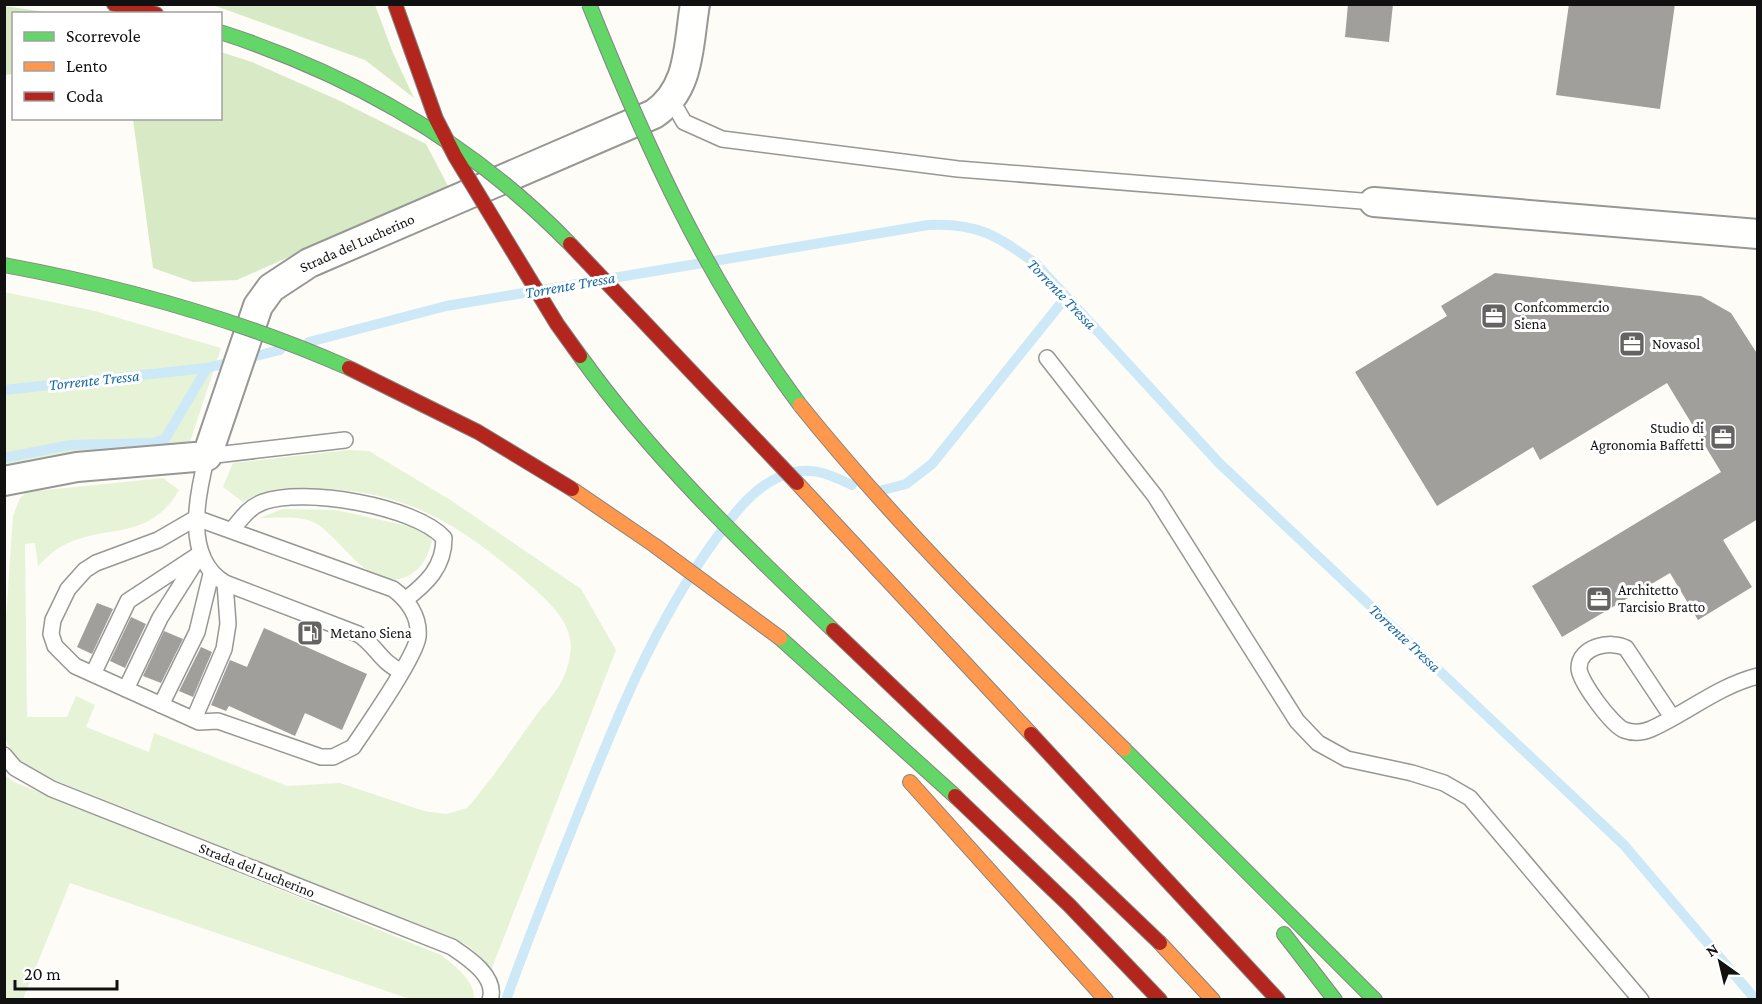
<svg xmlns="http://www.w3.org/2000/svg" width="1762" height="1004" font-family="'Crimson Pro',serif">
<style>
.green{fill:#e7f3d7}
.forest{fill:#d8eac5}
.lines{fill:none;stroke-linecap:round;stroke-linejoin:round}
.stream{stroke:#cde8f7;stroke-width:10}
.building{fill:#a19f9c}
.lane-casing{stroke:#979795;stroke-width:18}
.street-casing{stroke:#979795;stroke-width:32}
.fast-casing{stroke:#858482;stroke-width:16}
.slow-casing{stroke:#858482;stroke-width:16}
.jam-casing{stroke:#858482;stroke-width:16}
.lane{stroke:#fffffe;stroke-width:15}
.street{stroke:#fffffe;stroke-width:28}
.fast{stroke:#63d668;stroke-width:14}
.slow{stroke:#ff974d;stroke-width:14}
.jam{stroke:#b3261e;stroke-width:14}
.fast-bridge-casing{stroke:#858482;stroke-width:16;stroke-linecap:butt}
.slow-bridge-casing{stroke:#858482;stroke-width:16;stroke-linecap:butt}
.jam-bridge-casing{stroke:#858482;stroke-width:16;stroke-linecap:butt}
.fast-bridge{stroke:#63d668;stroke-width:14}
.slow-bridge{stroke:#ff974d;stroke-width:14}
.jam-bridge{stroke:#b3261e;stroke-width:14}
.labels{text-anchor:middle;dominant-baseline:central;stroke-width:6;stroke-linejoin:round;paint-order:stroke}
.street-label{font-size:15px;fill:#111;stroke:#fff}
.poi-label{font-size:15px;fill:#111;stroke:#fff;text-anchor:start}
.water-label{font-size:16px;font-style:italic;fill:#1768a6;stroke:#fff}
</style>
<rect width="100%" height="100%" fill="#fdfcf7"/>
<g class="green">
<polygon points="4,292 95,311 221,348 188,448 5,469"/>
<path d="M349,450L369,451L452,501L581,589L616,650L490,973C482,953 468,945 449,936L57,781L17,759L7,743L4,731V647L13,516L20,498L27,492L163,478L179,490C149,542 107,523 64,545C54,550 46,558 38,566L35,543L25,544L27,717H67L76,696L95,705L86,727L149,752L154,733L287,786L340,783L424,811L446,814L467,808C492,780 513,747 535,717C544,704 559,690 564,676C568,668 571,654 571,645C569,616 541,595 521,577C454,521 402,489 313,489C285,488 268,486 243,502L223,487L233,463Z"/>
<path d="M282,509L336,510L417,528L427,533L432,541C428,556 423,567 410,575C370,596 343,538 315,523C300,515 277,518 260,518Z"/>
<path d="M4,774L14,782L441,955C455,966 475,980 474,999H410L70,883L23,999H5Z"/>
</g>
<g class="forest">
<polygon points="213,5 375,5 393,53 414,98 365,60"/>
<polygon points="4,6 53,13 14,14 13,74 5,75"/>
<polygon points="221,52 252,62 338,100 426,144 448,186 237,280 193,282 153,268 133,119 220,118"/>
</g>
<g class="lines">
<g class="stream">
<path d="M309,342L446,306L928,225C976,222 999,236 1036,264L1219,463L1624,845L1756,1000"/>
<polyline points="4,390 207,368 280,350"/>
<polyline points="4,458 70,445 153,443 165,439 207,368"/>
<polyline points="879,491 906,484 932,464 1066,297"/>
<path d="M506,1000C526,944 548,889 570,834C611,732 650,629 715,540C732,516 752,489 779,477C807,464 827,473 852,485"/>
</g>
</g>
<g class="building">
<polygon points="1348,4 1393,4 1389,42 1345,37"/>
<polygon points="1569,4 1675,4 1660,109 1556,95"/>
<polygon points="1495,273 1701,296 1731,313 1758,355 1758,519 1723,540 1752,587 1698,620 1670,573 1562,637 1532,586 1721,472 1667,383 1540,460 1533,447 1437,506 1355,372 1447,316 1441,306"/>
<polygon points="97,603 113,609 92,654 77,647"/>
<polygon points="131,617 146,624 125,668 110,661"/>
<polygon points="264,628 367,674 342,730 305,713 295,736 229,706 226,711 211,705 230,660 247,667"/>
<polygon points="164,631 183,639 161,683 143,676"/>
<polygon points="201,647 212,652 193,697 179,691"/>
</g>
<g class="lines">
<defs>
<g id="lane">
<polyline points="672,101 684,122 722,139 958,169 1374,202"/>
<polyline points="1047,358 1155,496 1297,721 1318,743 1347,759 1412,773 1444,783 1470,798 1641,1000"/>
<path d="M345,440L207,456C197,495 183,558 225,583L358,634C375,644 381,663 401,671"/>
<path d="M196,518L393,589C408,600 420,617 418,637C415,658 367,726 353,747L333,757H321L218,721L199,722L75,666L55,646L51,634L53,620L68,589L85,570L96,563L158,540Z"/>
<path d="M232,530C241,519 249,507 263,502C304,487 415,506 444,538C444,567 427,583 405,600"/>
<polyline points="93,674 128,601 201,553"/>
<polyline points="126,689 160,618 198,558"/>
<polyline points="161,705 197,632 211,574"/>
<path d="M1672,717L1626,648C1611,640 1579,646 1579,668C1579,681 1612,725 1624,730C1632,733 1642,733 1651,729C1687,713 1718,686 1758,676"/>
<polyline points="194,719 224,649 228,624 225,583"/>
<path d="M4,755L15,768L52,789L452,947C467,957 498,977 490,1000"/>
</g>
<g id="street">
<polyline points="1374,202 1758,234"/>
<path d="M4,481L77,467L207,456L258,306L271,288L309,263L654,114C691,89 688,45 695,4"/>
</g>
<g id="fast">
<polyline points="780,638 955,796"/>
<polyline points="1124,749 1375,1000"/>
<polyline points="1284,934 1335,1000"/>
</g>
<g id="slow">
<polyline points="797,483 1031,734"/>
<polyline points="910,782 1106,1000"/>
<polyline points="1160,943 1213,1000"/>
</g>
<g id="jam">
<polyline points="114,4 156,14"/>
<polyline points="1031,734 1278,1000"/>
<polyline points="955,796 1069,905 1160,1000"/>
</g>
</defs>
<use href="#lane" class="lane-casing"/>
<use href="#street" class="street-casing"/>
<use href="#fast" class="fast-casing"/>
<use href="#slow" class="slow-casing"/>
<use href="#jam" class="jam-casing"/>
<use href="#lane" class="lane"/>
<use href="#street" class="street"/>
<use href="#fast" class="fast"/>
<use href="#slow" class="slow"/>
<use href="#jam" class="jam"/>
<defs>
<g id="fast-bridge">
<path d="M589,4C648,151 705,277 800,405"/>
<path d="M220,32C353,75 472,143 570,244"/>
<path d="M4,265C123,287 238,319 349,368"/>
<path d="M580,356C652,457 743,544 833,630"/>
</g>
<g id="slow-bridge">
<path d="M800,405C899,528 1011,638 1124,749"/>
<polyline points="572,489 654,545 780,638"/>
</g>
<g id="jam-bridge">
<polyline points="395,4 436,119 455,156 557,324 580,356"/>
<polyline points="570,244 797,483"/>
<polyline points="349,368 478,432 572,489"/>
<polyline points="833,630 1160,943"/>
</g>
</defs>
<use href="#fast-bridge" class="fast-bridge-casing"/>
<use href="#slow-bridge" class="slow-bridge-casing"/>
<use href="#jam-bridge" class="jam-bridge-casing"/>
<use href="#fast-bridge" class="fast-bridge"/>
<use href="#slow-bridge" class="slow-bridge"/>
<use href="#jam-bridge" class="jam-bridge"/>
</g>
<defs>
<symbol id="office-square" viewBox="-11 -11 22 22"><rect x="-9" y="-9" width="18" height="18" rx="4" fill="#646362" stroke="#fff"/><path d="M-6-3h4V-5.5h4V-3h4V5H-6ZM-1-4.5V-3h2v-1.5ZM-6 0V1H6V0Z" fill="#fff"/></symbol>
<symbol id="fuel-square" viewBox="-11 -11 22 22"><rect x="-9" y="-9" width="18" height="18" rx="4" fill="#646362" stroke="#fff"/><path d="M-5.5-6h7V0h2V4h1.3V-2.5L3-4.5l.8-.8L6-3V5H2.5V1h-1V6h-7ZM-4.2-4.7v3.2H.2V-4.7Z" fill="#fff"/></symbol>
</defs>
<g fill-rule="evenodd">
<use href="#office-square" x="1479" y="301" width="30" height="30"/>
<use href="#office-square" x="1617" y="329" width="30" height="30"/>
<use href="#office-square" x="1708" y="422" width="30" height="30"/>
<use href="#office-square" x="1584" y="584" width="30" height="30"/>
<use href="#fuel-square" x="295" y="618" width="30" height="30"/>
</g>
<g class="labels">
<g class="street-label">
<text transform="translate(357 243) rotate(-24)">Strada del Lucherino</text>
<text transform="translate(257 870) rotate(22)">Strada del Lucherino</text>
</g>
<g class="poi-label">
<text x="1514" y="307">Confcommercio<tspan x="1514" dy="17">Siena</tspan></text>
<text x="1652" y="344">Novasol</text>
<text x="1704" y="428" text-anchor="end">Studio di<tspan x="1704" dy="17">Agronomia Baffetti</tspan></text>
<text x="1618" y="590">Architetto<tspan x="1618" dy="17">Tarcisio Bratto</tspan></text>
<text x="330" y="633">Metano Siena</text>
</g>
<g class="water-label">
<text transform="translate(570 285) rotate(-10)">Torrente Tressa</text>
<text transform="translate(1062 294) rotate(46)">Torrente Tressa</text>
<text transform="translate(94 380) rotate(-6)">Torrente Tressa</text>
<text transform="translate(1405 638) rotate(43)">Torrente Tressa</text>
</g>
</g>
<rect width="1762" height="1004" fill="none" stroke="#111111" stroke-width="12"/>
<rect x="12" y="12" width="210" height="108" fill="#ffffff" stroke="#a0a0a0" stroke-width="1.5"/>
<rect x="24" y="32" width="30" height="9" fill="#63d668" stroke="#a0a0a0" stroke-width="1.5"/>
<text x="66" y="42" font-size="18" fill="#111111">Scorrevole</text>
<rect x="24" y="62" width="30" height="9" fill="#ff974d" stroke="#a0a0a0" stroke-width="1.5"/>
<text x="66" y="72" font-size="18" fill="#111111">Lento</text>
<rect x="24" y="92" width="30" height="9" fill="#b3261e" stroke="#a0a0a0" stroke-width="1.5"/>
<text x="66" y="102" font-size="18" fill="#111111">Coda</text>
<g transform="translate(1720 962) rotate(326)" stroke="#ffffff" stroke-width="4.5" paint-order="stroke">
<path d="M0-4.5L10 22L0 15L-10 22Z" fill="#111111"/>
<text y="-9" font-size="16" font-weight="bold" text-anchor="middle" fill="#111111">N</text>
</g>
<path d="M15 980v9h102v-9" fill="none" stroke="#111111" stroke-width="3"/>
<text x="24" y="980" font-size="18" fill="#111111" stroke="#ffffff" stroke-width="4.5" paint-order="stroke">20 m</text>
</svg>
